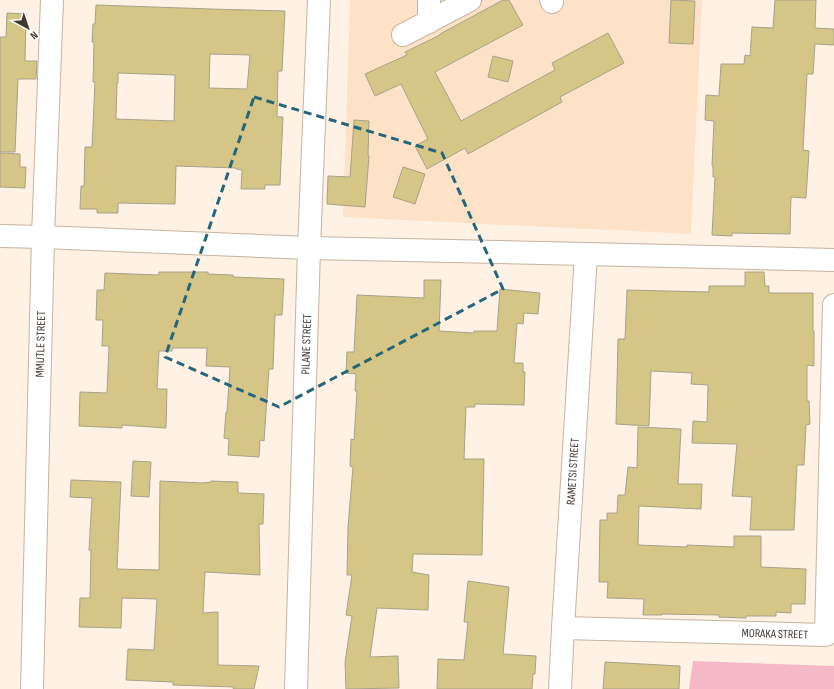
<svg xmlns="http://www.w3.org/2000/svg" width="834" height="689" font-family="'Sofia Sans Condensed',sans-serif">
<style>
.built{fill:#fee2c7}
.green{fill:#f4b8c6}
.building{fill:#d5c586;stroke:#a8a288;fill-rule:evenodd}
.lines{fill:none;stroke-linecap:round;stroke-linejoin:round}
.minor-casing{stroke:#c8b39e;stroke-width:24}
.minor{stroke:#fff;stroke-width:22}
.marked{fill:none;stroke:#246779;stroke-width:3;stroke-dasharray:8 5;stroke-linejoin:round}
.labels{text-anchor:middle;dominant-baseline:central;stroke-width:3;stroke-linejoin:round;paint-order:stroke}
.street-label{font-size:12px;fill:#40372f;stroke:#fff}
</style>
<rect width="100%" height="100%" fill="#fff1e4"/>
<polygon class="built" points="350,0 702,0 691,234 343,217"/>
<polygon class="green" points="693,661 834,666 834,689 689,689"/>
<g class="building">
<polygon points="503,0 509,0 523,25 435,72 461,121 555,70 552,63 608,33 624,63 560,97 562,102 468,154 465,148 427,169 415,146 428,139 401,84 375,96 365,74 407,55 405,52 440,35 440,34"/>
<polygon points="671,0 695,1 693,44 669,43"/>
<polygon points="775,0 816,0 815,28 834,29 834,45 815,44 813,74 807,74 803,150 809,151 806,198 791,197 790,234 732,233 732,236 712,235 715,177 713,177 713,166 712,166 714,121 705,120 706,95 719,96 721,64 744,64 745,55 750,56 752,27 773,28"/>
<path d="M96,5L211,9L285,11L282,71H278L277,117H283L280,185H265V189H241L242,170L236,169V168L176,166L175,204L118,203V213H97V209H80L81,186H84L85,147H92L95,82H93L94,42H92L93,24H95ZM210,54L250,55L247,89L209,88ZM118,73L175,75L174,121L116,119L117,83H118Z"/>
<polygon points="7,13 26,14 25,61 37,61 36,79 18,79 15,152 0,152 0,37 6,37"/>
<polygon points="493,56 513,61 508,82 488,77"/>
<polygon points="354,120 369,121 368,155 369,156 365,207 327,204 328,176 350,177"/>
<polygon points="0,153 20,154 20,167 26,167 25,188 0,187"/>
<polygon points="403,167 425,174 415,204 393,197"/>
<polygon points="159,272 208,272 208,274 233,275 233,277 284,279 282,315 275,315 273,369 269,369 264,441 260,440 259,457 228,455 229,439 224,438 226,412 227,412 230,367 206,366 207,348 172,348 172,351 159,351 157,389 167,389 166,428 122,425 122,428 79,426 80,392 107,393 109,346 102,346 103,320 96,320 97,290 104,290 105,273 159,275"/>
<polygon points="745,272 764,272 765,286 769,286 769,293 813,293 813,331 814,331 814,366 807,365 807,401 809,401 810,424 806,425 804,465 797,465 794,530 750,530 752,497 732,496 737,444 692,443 693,421 707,422 708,385 691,384 692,373 651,371 649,426 616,424 618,339 625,339 627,290 709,292 709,286 745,286"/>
<polygon points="424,280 441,280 439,331 474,333 474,331 497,331 500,289 540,293 538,314 524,313 523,324 517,323 514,363 523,363 523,372 525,372 524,405 475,404 475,407 466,407 464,459 484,459 482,555 413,554 412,572 429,575 428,610 377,608 370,657 398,656 399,688 346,689 345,662 352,616 346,615 352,575 347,575 348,527 353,467 350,466 351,439 354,440 357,391 355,391 356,374 346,373 347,352 354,352 357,295 424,298"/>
<polygon points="638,427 681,429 678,484 702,484 701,509 639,506 638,545 687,547 687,545 734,547 734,536 761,536 761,567 806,569 805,604 791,604 791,613 776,612 776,616 746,616 746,618 719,617 719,615 662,614 662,615 643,615 644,599 607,598 608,582 599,582 600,520 607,520 607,513 617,513 618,495 625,495 628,467 637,468"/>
<polygon points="133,461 151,462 149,497 131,496"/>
<polygon points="71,480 121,482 117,569 159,570 160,481 202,483 211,482 211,481 238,482 238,493 264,494 263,524 259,524 260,575 205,572 203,613 218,612 218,665 259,666 254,689 233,689 234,687 173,685 173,682 126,680 128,649 154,650 157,599 122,598 121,628 79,627 80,598 90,598 91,550 89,550 92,498 70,497"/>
<polygon points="468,581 509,587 503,654 536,656 535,674 533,674 532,689 437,689 438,659 464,660 468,622 464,622"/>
<polygon points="605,662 680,666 679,689 603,689"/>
</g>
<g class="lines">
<defs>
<g id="minor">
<polyline points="551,0 552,2"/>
<polyline points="429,22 429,0"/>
<polyline points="403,35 470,0"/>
<polyline points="0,236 43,237 309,248 586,254 834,260"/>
<path id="s1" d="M563,628L826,635L834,305"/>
<path id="s2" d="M32,689L43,237L52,0"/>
<path id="s3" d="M296,689L309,248L319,0"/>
<path id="s4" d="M560,689L563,628L586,254"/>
</g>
</defs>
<use href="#minor" class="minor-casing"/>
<use href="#minor" class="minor"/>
</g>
<path class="marked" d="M254,97L442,153L503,289L279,407L165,357Z"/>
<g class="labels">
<g class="street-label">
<text stroke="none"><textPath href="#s2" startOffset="345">MMUTLE STREET</textPath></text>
<text stroke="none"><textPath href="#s3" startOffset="345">PILANE STREET</textPath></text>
<text stroke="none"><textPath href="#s4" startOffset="218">RAMETSI STREET</textPath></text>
<text stroke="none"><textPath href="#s1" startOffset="212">MORAKA STREET</textPath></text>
</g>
</g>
<g transform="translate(28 28) rotate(140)" stroke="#ffffff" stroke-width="3" paint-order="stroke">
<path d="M0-3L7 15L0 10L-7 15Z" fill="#40372f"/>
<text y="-6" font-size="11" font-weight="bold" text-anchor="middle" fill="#40372f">N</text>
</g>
</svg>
